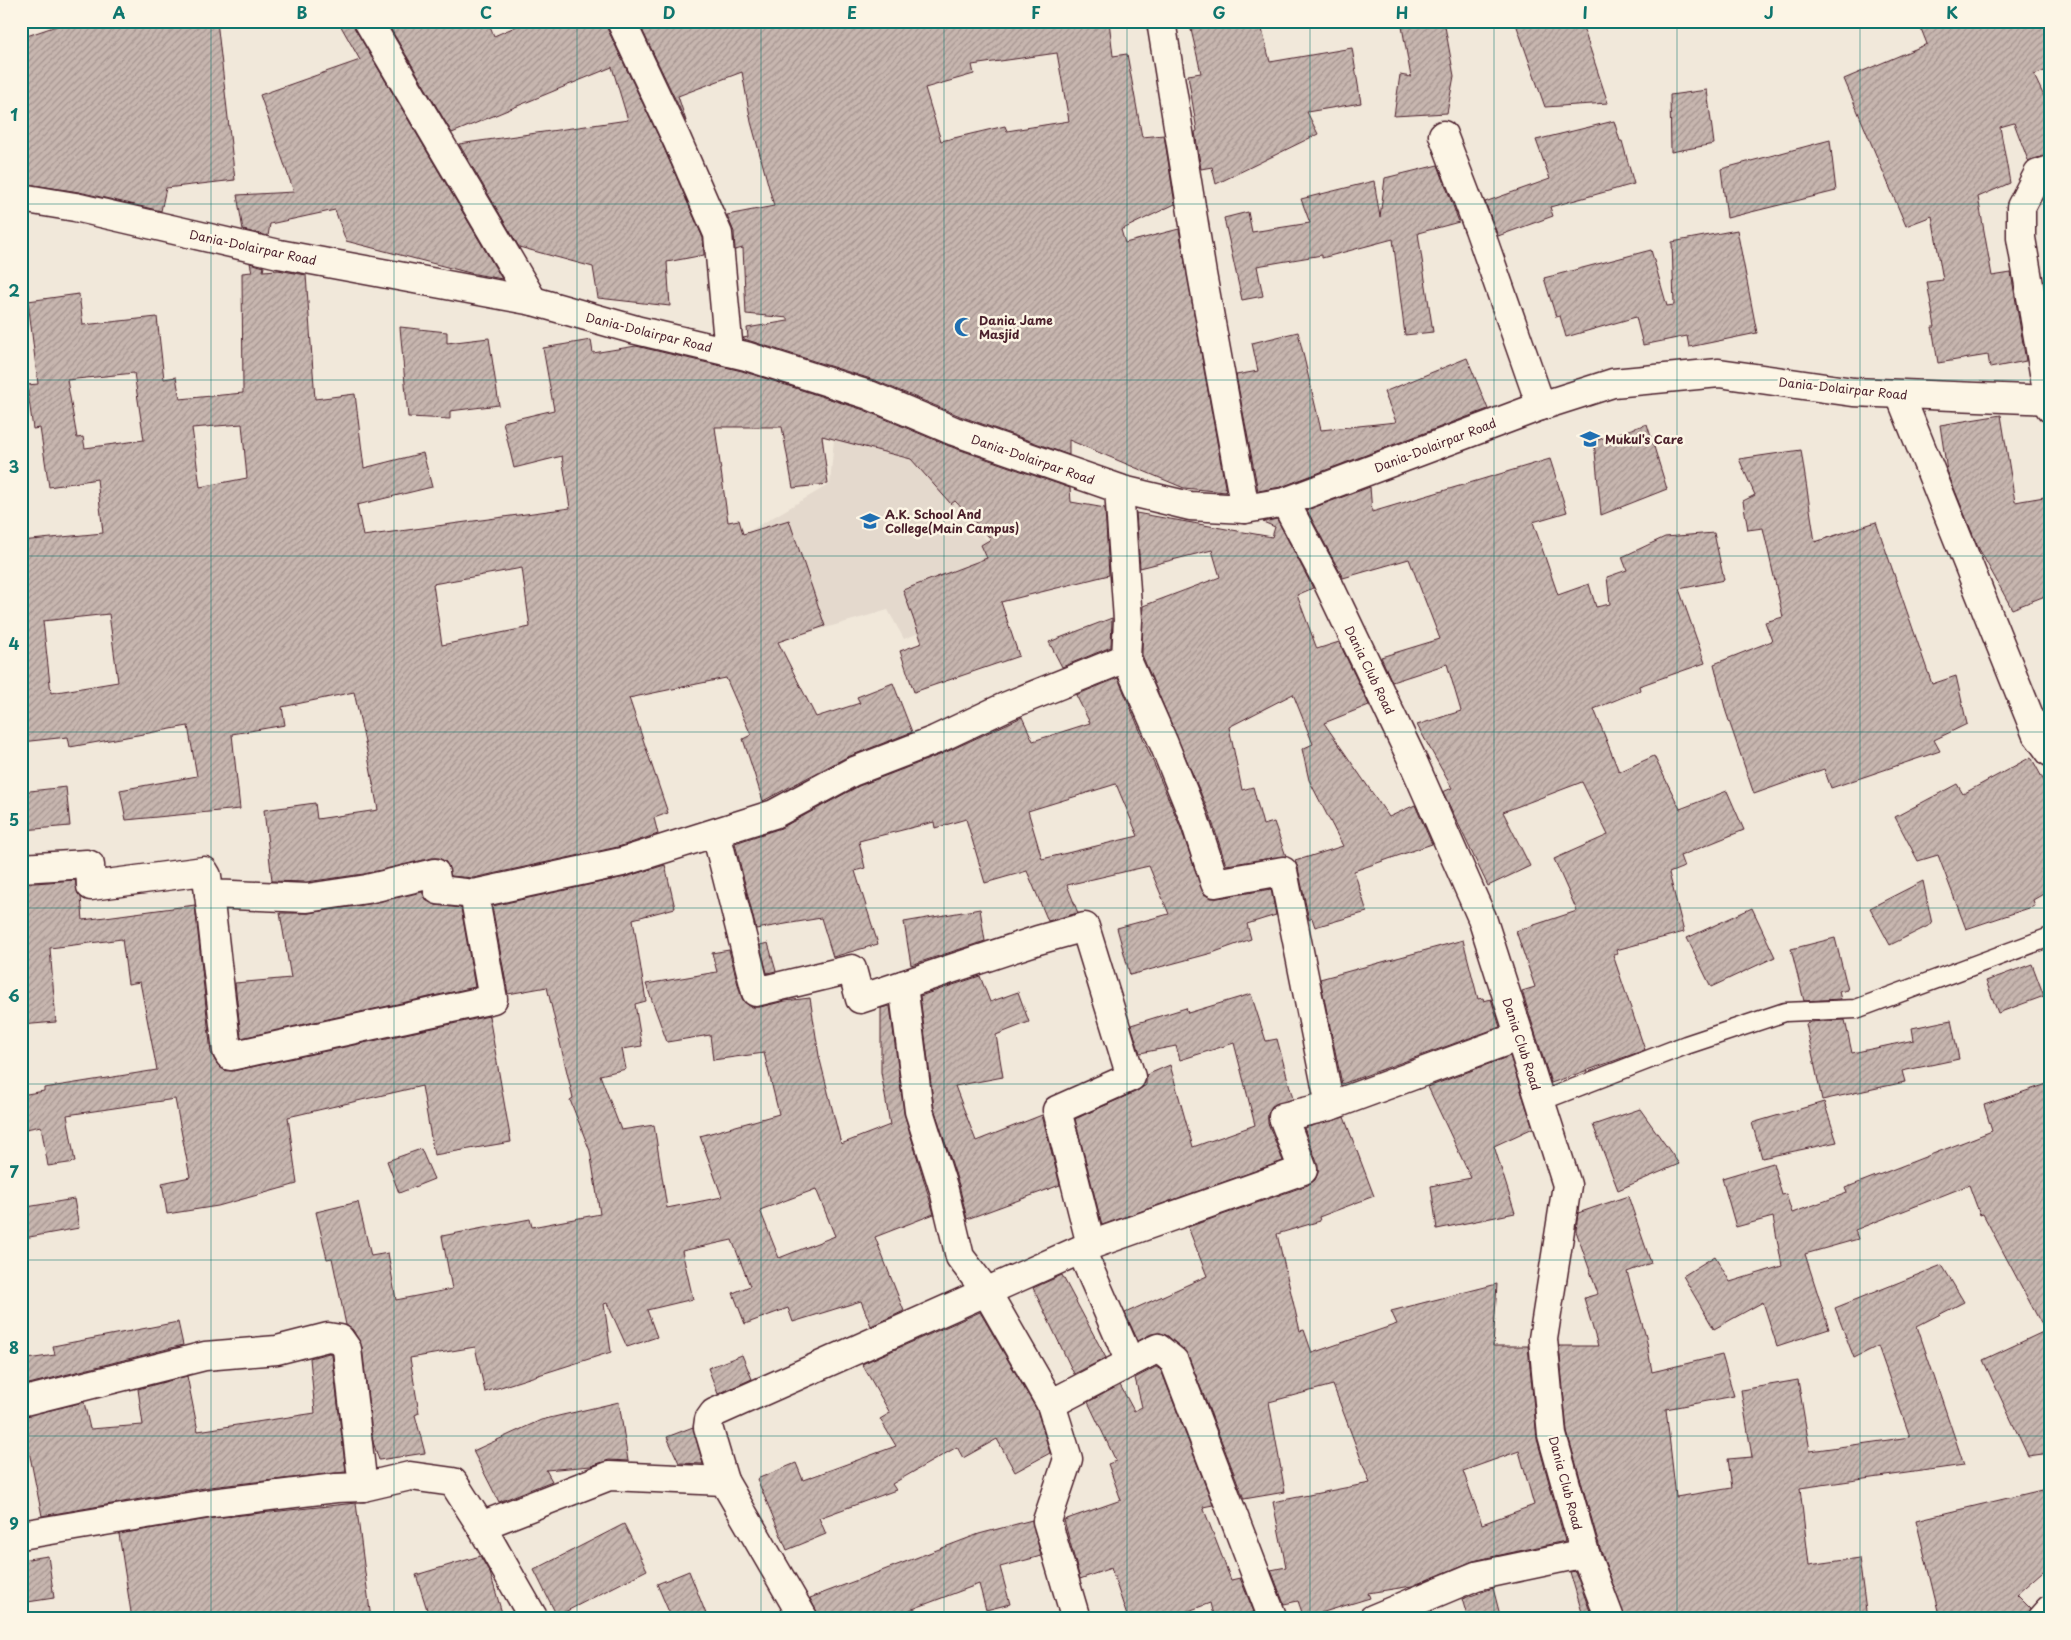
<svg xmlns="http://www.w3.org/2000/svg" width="2071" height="1640" font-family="'Playpen Sans',sans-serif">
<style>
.built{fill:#e4d9cd}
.building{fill:url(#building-hatch);stroke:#4a1f2b;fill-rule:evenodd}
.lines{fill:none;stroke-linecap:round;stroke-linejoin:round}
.lane-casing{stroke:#4a1f2b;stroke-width:21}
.street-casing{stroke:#4a1f2b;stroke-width:31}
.lane{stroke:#fcf5e5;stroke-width:18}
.street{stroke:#fcf5e5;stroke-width:28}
.grid{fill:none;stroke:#0f766e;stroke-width:1;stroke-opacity:0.55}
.labels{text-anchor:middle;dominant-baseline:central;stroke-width:5;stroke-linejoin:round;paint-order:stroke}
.street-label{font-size:12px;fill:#4a1f2b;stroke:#fcf5e5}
.poi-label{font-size:12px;font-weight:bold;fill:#4a1f2b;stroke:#fcf5e5;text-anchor:start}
.neatline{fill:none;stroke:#0f766e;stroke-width:2}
.grid-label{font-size:16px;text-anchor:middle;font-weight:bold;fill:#0f766e}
</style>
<defs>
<pattern id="building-hatch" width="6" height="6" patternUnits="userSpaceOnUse" patternTransform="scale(1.25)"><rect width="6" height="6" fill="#c7b6af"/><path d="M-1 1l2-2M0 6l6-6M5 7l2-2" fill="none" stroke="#a4938f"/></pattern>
</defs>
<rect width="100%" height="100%" fill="#f1e8da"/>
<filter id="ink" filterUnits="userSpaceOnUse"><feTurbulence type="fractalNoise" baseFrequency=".02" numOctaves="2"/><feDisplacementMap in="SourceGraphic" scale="10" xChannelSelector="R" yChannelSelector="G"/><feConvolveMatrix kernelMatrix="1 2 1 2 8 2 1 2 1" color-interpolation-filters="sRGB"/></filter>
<g filter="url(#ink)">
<polygon class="built" points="829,396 980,443 941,492 962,509 997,554 1015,595 904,639 888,610 783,640 748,532 830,484 834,439"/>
<g class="building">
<polygon points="71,21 217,21 235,180 166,188 161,211 79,192 21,183 21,38"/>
<polygon points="338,21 352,21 355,29 502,279 470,273 346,241 335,210 270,224 268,236 243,230 237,195 294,192 260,95 360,60"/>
<polygon points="386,21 488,21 494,36 529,21 606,21 607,28 663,146 703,238 704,255 667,262 670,306 598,298 593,267 519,247 459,144 628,120 612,67 452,133"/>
<path d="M638,21H1109L1113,56L1127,54L1142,137L1164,135L1175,204L1121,230L1125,243L1179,229L1226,492L1184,488L1069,440V455L960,416L874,380L744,339L743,338L748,337L747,328L788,321V318L746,314L743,248L735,250L734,232L727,215L774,206L751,122L742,72L678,96L687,124ZM1057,53L1069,121L1007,131L1005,126L941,141L925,88L974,74L972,65Z"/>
<polygon points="1189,21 1260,21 1270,62 1352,48 1361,103 1307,112 1318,134 1216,184 1212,167 1201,169 1195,132 1197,131 1188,75 1201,73"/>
<polygon points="1401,21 1444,21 1454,76 1447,113 1394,116 1400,75 1411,77"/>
<polygon points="1515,21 1581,21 1608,103 1545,107"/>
<polygon points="1918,21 2050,21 2050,69 2034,75 2050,109 2050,155 2033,159 2029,163 2014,123 2000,127 2010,183 1978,197 1992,276 2011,273 2026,361 1990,368 1988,355 1938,363 1932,327 1935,327 1927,282 1943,280 1932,216 1906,226 1844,79 1927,44"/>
<polygon points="1707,90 1714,144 1671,152 1670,95"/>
<polygon points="1614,121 1620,141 1622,141 1634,184 1550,207 1553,216 1498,236 1485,202 1550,179 1536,140"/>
<polygon points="1830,140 1836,191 1727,218 1721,169"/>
<polygon points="1438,165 1459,222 1418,233 1433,332 1405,335 1393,239 1322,258 1322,255 1257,266 1263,296 1242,300 1224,218 1248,212 1252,232 1310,223 1301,199 1374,181 1380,217 1385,178"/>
<polygon points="2050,187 2050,211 2048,212 2043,199"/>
<polygon points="1737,230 1757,333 1689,347 1687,336 1643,345 1636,317 1566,337 1560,316 1556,317 1544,278 1651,250 1667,306 1674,305 1672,242"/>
<path d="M250,263L264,267L263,271L278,270L306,275L315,399L355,394L364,468L423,453L432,487L357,505L363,536L570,508L562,456L514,468L503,422L554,410L543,348L591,340L593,353L636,346L742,371L864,410L949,446L1070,488L1071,502L1105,508L1109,575L1001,602L1019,656L914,692L900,651L922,643L903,590L987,558L981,545L991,539L955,501L951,504L911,459L822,436L828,484L793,488L782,427H715L728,522L739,520L743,534L789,520L825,626L778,642L816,717L860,703L857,697L893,683L912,732L845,758L763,801L743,739L751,735L726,678L629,698L668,813L654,818L658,834L618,847L473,878L451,876L446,862L439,858H432L364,874L306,882L272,881L264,810L315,803L317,819L378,810L368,756L354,692L282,707L285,725L232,734L240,809L126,820L120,790L197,776L188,726L70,747L68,737L21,742V541L103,533L97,479L49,487L40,428L33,429L27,385L38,384L28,301L79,294L83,325L157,317L164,379L176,377L180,399L243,393L242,273L252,272ZM134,373L144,440L85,448L83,437L77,438L67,380ZM242,424L247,478L200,487L192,428ZM522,568L530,627L442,645L433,584ZM109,614L118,682L51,693L43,621Z"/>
<polygon points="400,327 447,332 447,343 489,338 499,405 450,411 450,419 408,417"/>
<polygon points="1298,332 1321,430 1396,422 1384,392 1467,358 1488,409 1281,487 1258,491 1236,375 1258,371 1252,343"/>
<polygon points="2001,415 2015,502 2050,496 2050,594 2012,609 1977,545 1947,471 1940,425"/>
<polygon points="1647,424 1667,489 1601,515 1594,441"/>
<polygon points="1801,450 1815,542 1876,522 1932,684 1956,676 1967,724 1934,740 1940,751 1831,788 1824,769 1754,794 1726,712 1714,664 1772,641 1765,622 1783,617 1763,528 1748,530 1743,501 1755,495 1739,459"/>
<polygon points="1550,459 1567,512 1533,522 1558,595 1589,584 1596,607 1610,604 1607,577 1627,570 1622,557 1665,537 1714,533 1724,580 1679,589 1705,663 1639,686 1640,690 1594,709 1619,772 1654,756 1680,809 1727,791 1744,830 1680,856 1684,867 1669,873 1684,932 1616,950 1618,954 1613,955 1645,1050 1551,1083 1522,991 1535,987 1516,931 1577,911 1554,859 1608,835 1582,782 1503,812 1530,866 1488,886 1443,792 1452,788 1417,725 1461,711 1447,664 1392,682 1381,657 1440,639 1409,559 1343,578 1307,510 1370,487 1372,512"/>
<polygon points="1136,513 1272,537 1275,527 1263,522 1277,519 1313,588 1297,595 1317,649 1339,642 1369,705 1324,723 1389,817 1415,805 1432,844 1354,871 1367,912 1315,927 1312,918 1309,920 1298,868 1295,861 1343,846 1309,780 1302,749 1313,744 1293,694 1229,727 1242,790 1253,787 1263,825 1274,822 1286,856 1226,865 1210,815 1142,655 1143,606 1220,577 1212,550 1140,568"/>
<polygon points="1112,618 1111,647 1062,667 1049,642"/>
<path d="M1118,678L1180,826L1204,894L1210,898H1218L1271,889L1276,915L1247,924L1251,939L1212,953L1130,975L1117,928L1169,914L1149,866L1067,885L1078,913L1048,921L1027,871L985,883L966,819L935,828L934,822L859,841L865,868L855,871L878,944L833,957L821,918L756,929L735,843L781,828L859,786L942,754L1022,717L1033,741L1090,723L1076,695ZM1116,784L1138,836L1042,859L1028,811Z"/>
<polygon points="2031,757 2050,792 2050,890 2033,900 2035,906 1966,929 1938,855 1918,861 1895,817 1957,784 1963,794"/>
<polygon points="66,787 70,826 24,830 21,792"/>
<path d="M665,865L675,908L633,919L646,1001L635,1004L642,1046L622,1049L626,1069L600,1075L621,1130L654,1125L667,1208L722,1197L700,1136L779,1114L764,1053L713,1060L710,1035L667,1042L646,984L717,972L712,953L729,950L741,996L744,1002L751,1007H760L785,1001L810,998L819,1056L841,1144L890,1125L881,1072V1008L890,1006L904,1113L934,1214L875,1237L904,1311L871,1326L861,1301L793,1322L788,1308L745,1324L733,1293L750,1286L732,1240L682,1251L693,1299L647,1310L657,1337L627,1347L607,1303L604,1304L611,1352L485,1392L475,1347L410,1358L419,1413L415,1415L425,1453L379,1460L373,1442L362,1347L353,1330L346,1325L332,1258L327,1259L316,1212L358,1202L371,1256L388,1253L396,1300L452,1289L442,1236L530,1219L532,1227L600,1214L590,1151L570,1100L573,1098L547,987L508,994L492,906L625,877ZM816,1189L835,1236L779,1258L760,1210Z"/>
<polygon points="75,880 78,894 81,897 83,920 195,905 211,1053 217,1064 224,1070 233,1071 489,1016 511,1142 434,1155 422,1086 288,1117 297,1184 218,1206 167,1214 162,1183 190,1177 175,1099 67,1115 75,1162 48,1166 41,1126 21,1130 21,1095 44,1091 44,1088 157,1070 140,982 128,984 122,939 50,948 56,1022 21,1025 21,884"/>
<polygon points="1923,881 1932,924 1890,945 1870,908"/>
<polygon points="422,892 427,901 436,905 461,908 475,987 241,1038 235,983 291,978 280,913 309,913 369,904"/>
<polygon points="1752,908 1775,957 1711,987 1687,938"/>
<polygon points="980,909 985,941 911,965 904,922"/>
<polygon points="1835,938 1848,990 1839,992 1841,999 1804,1001 1791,949"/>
<polygon points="1463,940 1478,999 1483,998 1484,1001 1491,999 1500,1027 1342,1084 1320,979"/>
<polygon points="768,943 776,971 767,973 760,945"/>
<polygon points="2032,964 2044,996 1998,1013 1986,981"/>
<polygon points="980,976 990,1002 1018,992 1029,1022 996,1035 1003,1077 955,1086 976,1141 1042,1115 1060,1185 967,1219 959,1185 934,1108 920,996"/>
<polygon points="1251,994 1266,1041 1277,1039 1293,1099 1272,1106 1268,1114 1268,1123 1283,1161 1102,1225 1075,1119 1137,1091 1146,1085 1146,1075 1170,1065 1193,1147 1255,1125 1234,1043 1180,1060 1176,1046 1140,1053 1131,1025 1186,1008 1188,1013"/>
<polygon points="1845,1020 1852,1053 1914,1040 1912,1028 1951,1020 1959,1059 1902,1071 1905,1082 1822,1100 1806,1024 1809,1023 1809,1022"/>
<polygon points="1510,1056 1533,1128 1494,1146 1515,1213 1437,1229 1431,1186 1471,1178 1428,1087"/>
<polygon points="2050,1083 2050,1453 2028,1456 1983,1360 2045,1331 1983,1214 1980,1215 1969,1185 1855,1230 1858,1239 1805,1254 1829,1329 1777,1346 1763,1302 1714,1329 1683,1276 1715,1256 1730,1282 1782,1266 1773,1217 1736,1227 1722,1178 1773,1163 1782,1195 1786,1194 1792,1213 1847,1193 1845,1188 1992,1131 1984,1105"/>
<polygon points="1824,1102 1837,1142 1762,1158 1752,1123"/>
<polygon points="1640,1109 1679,1164 1618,1190 1593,1125"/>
<path d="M1344,1117L1374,1196L1319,1217L1320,1221L1277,1234L1300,1331L1304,1330L1312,1353L1397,1324L1391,1311L1497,1284L1493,1346H1528L1537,1439L1565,1541L1473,1561L1412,1586L1368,1593L1370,1598L1304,1618L1298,1601L1284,1604L1271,1570L1286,1567L1273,1502L1370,1483L1333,1385L1269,1402L1285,1492L1244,1499L1188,1355L1168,1336L1160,1333L1151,1334L1138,1341L1125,1313L1207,1276L1188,1227L1308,1185L1315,1180L1318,1173V1165L1304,1128ZM1519,1451L1534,1505L1482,1524L1463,1471Z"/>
<polygon points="421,1149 434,1179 399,1193 387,1161"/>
<polygon points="1628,1196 1651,1263 1627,1272 1646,1337 1652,1372 1722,1355 1734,1396 1666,1409 1676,1497 1732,1488 1728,1459 1752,1457 1741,1390 1798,1380 1810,1451 1910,1437 1878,1346 1854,1358 1835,1308 1942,1265 1964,1302 1917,1326 1964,1465 1800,1488 1809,1565 1859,1558 1867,1619 1625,1619 1600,1548 1567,1432 1559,1346 1598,1346 1584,1298 1598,1294 1576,1231 1578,1213"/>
<polygon points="74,1199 79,1228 24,1238 21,1208"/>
<polygon points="1062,1275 1106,1358 1074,1374 1033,1288"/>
<polygon points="980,1312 1037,1410 1050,1453 1015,1472 997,1439 963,1458 957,1447 892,1484 896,1490 819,1518 826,1534 787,1550 757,1479 796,1463 803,1480 896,1446 880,1419 890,1413 862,1364"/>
<polygon points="178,1322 183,1345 21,1386 21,1360 55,1355 53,1346"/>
<polygon points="329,1353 332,1355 346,1472 210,1487 42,1516 29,1451 21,1452 21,1417 84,1402 90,1429 143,1425 138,1389 187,1376 198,1431 315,1413 310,1358"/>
<polygon points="742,1355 752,1379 718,1394 708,1368"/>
<polygon points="1156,1367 1161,1370 1213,1505 1203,1507 1231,1580 1240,1578 1254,1612 1227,1619 1214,1619 1210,1603 1167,1619 1128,1619 1111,1568 1080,1579 1064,1520 1121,1500 1108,1464 1116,1461 1088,1402 1120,1385 1134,1411 1142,1407 1135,1378"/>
<polygon points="619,1402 628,1461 609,1460 591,1466 546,1470 552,1481 499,1502 473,1451 541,1420"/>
<polygon points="693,1427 703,1464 679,1463 667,1437"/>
<polygon points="2050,1488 2050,1565 2017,1594 2031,1608 2027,1619 1940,1619 1916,1520"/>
<polygon points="356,1503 371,1619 132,1619 119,1534 214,1518"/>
<polygon points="1032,1520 1041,1556 1000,1567 1010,1604 986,1610 979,1584 886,1619 820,1619 810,1598 979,1534"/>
<polygon points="624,1524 647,1570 557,1616 534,1570"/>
<polygon points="48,1556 54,1598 21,1603 21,1560"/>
<polygon points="480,1556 490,1573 502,1613 483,1619 430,1619 416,1575"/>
<polygon points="689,1571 708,1619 672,1619 657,1584"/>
<polygon points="1575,1571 1593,1619 1584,1619 1570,1572"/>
<polygon points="1493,1588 1501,1619 1468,1619 1462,1599"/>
</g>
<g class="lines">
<defs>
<polyline id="lane" points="1541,1101 1686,1045 1785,1012 1856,1009 2050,937"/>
<g id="street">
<polyline points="368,21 533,301"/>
<polyline points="621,21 677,140 718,234 729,352"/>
<polyline points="1161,21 1202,274 1245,509"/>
<polyline points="1443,135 1479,229 1541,406"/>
<polyline points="2050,170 2038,174 2021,207 2021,238 2050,408"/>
<polyline points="21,198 75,207 279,254 533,301 636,330 746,356 869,395 954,431 1123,490 1190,506 1245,509 1285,502 1541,406 1613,383 1719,373 1853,392 2050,400"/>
<polyline points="1900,395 2036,733 2050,752"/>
<polyline points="1119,489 1128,620 1126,658 1164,744 1195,821 1215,883 1283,871 1330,1106"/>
<polyline points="1285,502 1326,579 1411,757 1482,918 1567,1185 1543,1339 1552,1435 1585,1553 1610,1619"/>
<polyline points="716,833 756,992 852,969 860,999 1038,940 1085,927 1131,1077 1057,1110 1091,1245 1303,1170 1283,1117 1330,1106 1520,1036"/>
<polyline points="21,868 87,864 90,865 91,886 204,871 207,876 209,894 307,898 367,889 435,873 438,890 474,894 622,862 774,814 852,772 935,740 1007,706 1126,658"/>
<polyline points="209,894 227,1051 230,1056 493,999 474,894"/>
<polyline points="903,985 919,1111 944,1190 960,1257 986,1291 1051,1404 1154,1350"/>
<polyline points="1081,1250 1130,1362 1158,1348 1174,1361 1273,1619"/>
<polyline points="21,1402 205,1356 277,1350 328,1337 340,1339 347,1349 363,1487"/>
<polyline points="1051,1404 1068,1459 1047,1521 1076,1619"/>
<polyline points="724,1481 708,1427 709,1420 714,1413 1091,1245"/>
<polyline points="481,1526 609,1476 724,1481 804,1619"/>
<polyline points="21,1535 212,1503 336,1488 363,1487 410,1476 453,1482 481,1526 534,1619"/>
<polyline points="1373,1619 1476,1576 1585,1553"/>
<polyline points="2042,1619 2050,1610"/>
</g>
</defs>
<use href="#lane" class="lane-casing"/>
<use href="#street" class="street-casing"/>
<use href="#lane" class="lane"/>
<use href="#street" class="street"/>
</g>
</g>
<path class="grid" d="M211,21V1619M394,21V1619M577,21V1619M761,21V1619M944,21V1619M1127,21V1619M1310,21V1619M1494,21V1619M1677,21V1619M1860,21V1619M21,204H2050M21,380H2050M21,556H2050M21,732H2050M21,908H2050M21,1084H2050M21,1260H2050M21,1436H2050"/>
<defs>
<symbol id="mosque-bare" viewBox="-9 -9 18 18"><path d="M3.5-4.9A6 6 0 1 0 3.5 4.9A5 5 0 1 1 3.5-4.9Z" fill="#1f6fb2" stroke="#fcf5e5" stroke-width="2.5" paint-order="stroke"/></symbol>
<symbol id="university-bare" viewBox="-9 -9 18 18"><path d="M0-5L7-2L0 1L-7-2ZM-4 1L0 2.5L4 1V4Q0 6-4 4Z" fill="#1f6fb2" stroke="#fcf5e5" stroke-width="2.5" paint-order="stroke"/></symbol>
</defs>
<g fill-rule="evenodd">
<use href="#mosque-bare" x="950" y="313" width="28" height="28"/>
<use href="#university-bare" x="1576" y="425" width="28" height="28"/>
<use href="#university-bare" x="856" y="507" width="28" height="28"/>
</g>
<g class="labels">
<g class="street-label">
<text transform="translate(253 247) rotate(12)">Dania-Dolairpar Road</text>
<text transform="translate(649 332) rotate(14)">Dania-Dolairpar Road</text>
<text transform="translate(1843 388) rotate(6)">Dania-Dolairpar Road</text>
<text transform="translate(1435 445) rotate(-21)">Dania-Dolairpar Road</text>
<text transform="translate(1033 459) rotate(19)">Dania-Dolairpar Road</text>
<text transform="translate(1370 670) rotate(64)">Dania Club Road</text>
<text transform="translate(1522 1044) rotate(72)">Dania Club Road</text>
<text transform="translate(1566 1483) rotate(75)">Dania Club Road</text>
</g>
<g class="poi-label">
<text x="979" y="320">Dania Jame<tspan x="979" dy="14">Masjid</tspan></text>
<text x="1605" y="439">Mukul's Care</text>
<text x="885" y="514">A.K. School And<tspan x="885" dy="14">College(Main Campus)</tspan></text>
</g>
</g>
<rect width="2071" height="1640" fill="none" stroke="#fcf5e5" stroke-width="55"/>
<rect x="28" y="28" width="2016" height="1584" class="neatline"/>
<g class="grid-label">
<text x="119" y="19">A</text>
<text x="302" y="19">B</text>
<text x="486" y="19">C</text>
<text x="669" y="19">D</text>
<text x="852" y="19">E</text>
<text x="1036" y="19">F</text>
<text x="1219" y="19">G</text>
<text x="1402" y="19">H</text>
<text x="1585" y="19">I</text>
<text x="1769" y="19">J</text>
<text x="1952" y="19">K</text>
<text x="14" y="121">1</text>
<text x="14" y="297">2</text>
<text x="14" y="473">3</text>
<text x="14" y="650">4</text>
<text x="14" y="826">5</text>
<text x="14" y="1002">6</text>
<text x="14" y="1178">7</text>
<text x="14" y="1354">8</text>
<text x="14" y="1530">9</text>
</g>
</svg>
